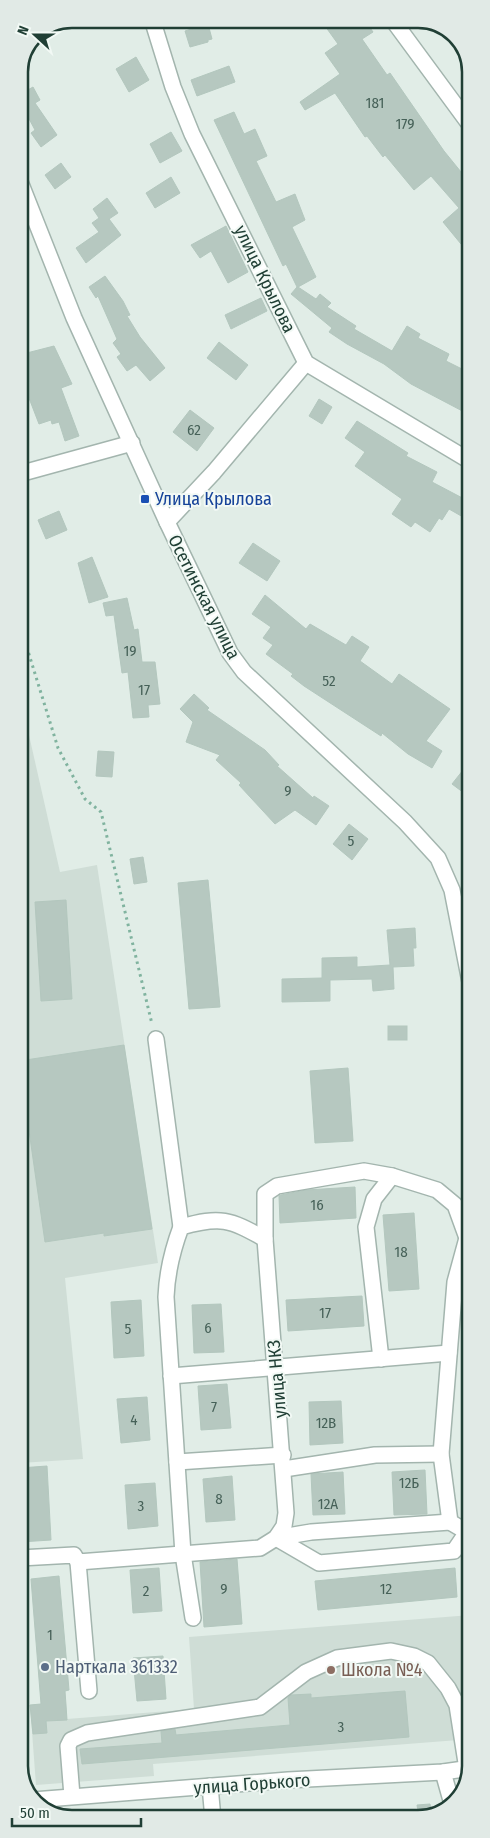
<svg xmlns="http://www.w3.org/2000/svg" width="490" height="1838" font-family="'Fira Sans Condensed',sans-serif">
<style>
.built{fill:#cfddd6}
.building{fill:#b6c8c0;stroke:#b3c7be}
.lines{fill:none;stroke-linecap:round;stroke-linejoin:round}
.minor-casing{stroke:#a3b5ae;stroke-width:18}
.path{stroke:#80b39f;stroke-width:3;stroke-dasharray:2.5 4;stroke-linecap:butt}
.minor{stroke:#fff;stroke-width:15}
.transit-dot{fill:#1a4fb4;stroke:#f2f9f5;stroke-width:2}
.service-dot{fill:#5c6f8a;stroke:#f2f9f5;stroke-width:2}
.education-dot{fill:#8d6e63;stroke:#f2f9f5;stroke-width:2}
.labels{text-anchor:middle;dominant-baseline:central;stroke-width:4;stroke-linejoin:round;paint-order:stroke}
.number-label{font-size:15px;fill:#466158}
.street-label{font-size:18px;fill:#203f35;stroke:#f2f9f5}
.transit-label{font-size:18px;fill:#164399;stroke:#f2f9f5;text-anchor:start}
.service-label{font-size:18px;fill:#4e5e75;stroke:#f2f9f5;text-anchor:start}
.education-label{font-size:18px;fill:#785e54;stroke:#f2f9f5;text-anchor:start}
.rim{fill:none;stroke:#203f35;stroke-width:2.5}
</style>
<rect width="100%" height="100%" fill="#e1ede7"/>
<g class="built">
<polygon points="19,691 60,872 97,865 158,1263 65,1278 83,1459 20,1463"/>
<polygon points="471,1615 471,1739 153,1764 154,1776 36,1785 30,1705 66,1702 67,1719 194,1709 189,1637"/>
</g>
<g class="building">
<polygon points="320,19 364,19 373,32 362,39 387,75 390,73 444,151 470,183 470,255 443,222 459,208 431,176 414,190 385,155 383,157 367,136 365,137 335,93 305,110 300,102 340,74 325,53 338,44"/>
<polygon points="208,24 212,39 208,40 208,42 190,47 185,31"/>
<polygon points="136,57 149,80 129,92 116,69"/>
<polygon points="229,66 235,82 197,96 191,80"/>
<polygon points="33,87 40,100 35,103 57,135 41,147 31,133 35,130 19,100 19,95"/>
<polygon points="234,112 244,134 255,129 267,156 256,161 276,202 295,194 305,220 292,227 316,277 298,287 316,299 320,294 331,303 327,307 356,326 354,329 392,351 407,326 420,334 418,338 449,354 446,361 470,373 470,415 411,384 384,364 347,344 329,332 332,328 291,294 297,287 286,264 283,266 214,120"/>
<polygon points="171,132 182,151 160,163 150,144"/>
<polygon points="61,163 71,177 55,189 45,175"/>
<polygon points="171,177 180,193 155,208 146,193"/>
<polygon points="107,198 118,213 109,219 121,235 86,263 76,248 99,232 92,223 99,218 93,209"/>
<polygon points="226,226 248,272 228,283 211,251 200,258 191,245"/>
<polygon points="105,276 123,301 130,315 127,316 140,337 165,368 150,381 136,365 127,371 117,357 121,354 113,343 117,339 98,296 96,298 89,287"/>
<polygon points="261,298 267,311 231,329 225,315"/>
<polygon points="219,342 248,365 236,380 207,358"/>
<polygon points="54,346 72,384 61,388 79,436 65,441 59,422 52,424 51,420 39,424 19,372 19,355"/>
<polygon points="319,399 332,407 322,424 309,416"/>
<polygon points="190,410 214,428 197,451 173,432"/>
<polygon points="357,421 408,453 406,456 437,472 432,482 470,502 470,521 449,509 442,520 439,518 430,532 415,522 411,527 392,514 402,499 355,466 365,452 345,438"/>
<polygon points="59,511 67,530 46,539 38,520"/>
<polygon points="253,543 280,561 267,581 239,563"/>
<polygon points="92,557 108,597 89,603 78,563"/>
<polygon points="265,595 306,629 310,624 346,645 352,636 369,647 360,661 392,684 399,674 450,709 426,741 442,751 432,768 408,754 382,733 381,736 304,686 291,676 293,674 266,654 273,645 263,638 271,627 252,614"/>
<polygon points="127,598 134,630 138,629 142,662 155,662 160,704 148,705 149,717 133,718 128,672 122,673 114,615 106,616 103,603"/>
<polygon points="194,694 209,708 207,710 265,750 279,765 277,766 313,798 314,796 329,806 316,825 295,810 275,824 239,785 241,783 216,760 220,755 186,742 193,722 180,709"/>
<polygon points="98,751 114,752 112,777 96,776"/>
<polygon points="471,760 471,785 464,793 452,784"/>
<polygon points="349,824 368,839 352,860 333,844"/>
<polygon points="143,857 147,882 134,884 130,859"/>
<polygon points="208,880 220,1007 189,1009 178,883"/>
<polygon points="66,900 72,999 41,1001 35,902"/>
<polygon points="415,928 416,948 413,948 414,966 393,967 394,989 373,991 372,979 330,980 330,1001 282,1002 282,979 322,978 322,958 357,957 357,967 390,965 387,930"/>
<rect x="388" y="1026" width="19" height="14"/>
<polygon points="124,1045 152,1229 104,1236 104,1233 45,1242 19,1061"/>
<polygon points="348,1068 353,1141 315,1143 310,1071"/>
<polygon points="355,1187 356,1218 280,1223 279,1196 281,1195 306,1190"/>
<polygon points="414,1213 419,1289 389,1291 383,1215"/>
<polygon points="362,1296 364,1326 288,1331 286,1300"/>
<polygon points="141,1300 144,1356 114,1358 111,1302"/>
<polygon points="221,1304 224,1352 194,1353 192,1305"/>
<polygon points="227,1384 231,1428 201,1430 198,1386"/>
<polygon points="147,1397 150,1440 121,1443 117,1399"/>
<polygon points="341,1401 343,1443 310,1445 309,1402"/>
<polygon points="47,1466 51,1540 20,1542 20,1468"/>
<polygon points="425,1470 427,1514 394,1515 392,1472"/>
<polygon points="343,1472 345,1514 313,1515 311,1474"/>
<polygon points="232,1476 235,1520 206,1522 203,1479"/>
<polygon points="155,1483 158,1526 128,1529 125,1485"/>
<polygon points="237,1559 242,1624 204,1627 200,1562"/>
<polygon points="159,1568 162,1611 133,1613 130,1570"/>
<polygon points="455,1568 457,1597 318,1610 315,1581"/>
<polygon points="59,1576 69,1690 65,1691 67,1720 46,1721 47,1733 33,1734 30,1705 41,1704 31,1579"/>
<polygon points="163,1656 166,1699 137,1701 133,1658"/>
<polygon points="405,1691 409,1737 82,1764 80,1749 162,1743 161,1731 175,1729 176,1735 290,1725 288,1698 291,1695 311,1694 311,1698"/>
<polygon points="430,1804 432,1817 419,1818 417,1805"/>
</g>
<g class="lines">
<defs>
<g id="minor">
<polyline points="152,19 173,87 192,134 306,363 470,461"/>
<polyline points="392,19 470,125"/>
<polyline points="19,179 74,318 167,522 230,653 244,672 405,822 438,858 452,890 471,987"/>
<polyline points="19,474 132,443"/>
<polyline points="167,522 214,472 306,363"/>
<polyline points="156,1039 181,1227"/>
<polyline points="467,1238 455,1282 441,1454 450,1522 467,1532 471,1532"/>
<polyline points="381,1359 366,1227 374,1199 392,1176"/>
<polyline points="171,1376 449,1353"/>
<polyline points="177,1462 283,1455"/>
<polyline points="284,1469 375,1455 441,1454"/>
<polyline points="276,1538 319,1563 454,1551 467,1532"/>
<polyline points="276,1538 311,1532 450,1522"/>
<polyline points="20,1558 74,1555 78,1562 260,1548 276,1538 284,1526 286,1513 265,1239 265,1194 277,1186 364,1171 392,1176 437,1190 455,1205 467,1238 471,1237"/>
<polyline points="78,1562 89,1691"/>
<path d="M193,1618L183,1554L166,1297C167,1272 172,1251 181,1227C221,1216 229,1219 265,1239"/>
<polyline points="443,1772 452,1804"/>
<polyline points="210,1786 213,1819"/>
<polyline points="72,1796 68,1746 71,1740 87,1733 260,1707 306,1672 337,1658 391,1651 414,1656 428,1663 448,1688 457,1705 467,1769"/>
<polyline points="33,1800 288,1780 443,1772 471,1768"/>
</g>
</defs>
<use href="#minor" class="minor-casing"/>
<polyline class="path" points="19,622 58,748 85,799 101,812 152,1024"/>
<use href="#minor" class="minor"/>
</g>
<rect class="transit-dot" x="140" y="494" width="10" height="10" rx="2.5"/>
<circle class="service-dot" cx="45" cy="1667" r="5"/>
<circle class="education-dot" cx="331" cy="1670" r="5"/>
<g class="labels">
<g class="number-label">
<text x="375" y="103">181</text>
<text x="405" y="124">179</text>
<text x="194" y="430">62</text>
<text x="130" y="651">19</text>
<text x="329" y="681">52</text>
<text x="144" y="690">17</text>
<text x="288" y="791">9</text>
<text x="351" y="841">5</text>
<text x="317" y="1205">16</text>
<text x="401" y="1252">18</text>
<text x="325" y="1313">17</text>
<text x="208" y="1328">6</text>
<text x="128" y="1329">5</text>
<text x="214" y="1407">7</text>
<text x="134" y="1420">4</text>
<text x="326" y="1423">12В</text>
<text x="409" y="1483">12Б</text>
<text x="219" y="1499">8</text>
<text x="328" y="1504">12А</text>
<text x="141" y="1506">3</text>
<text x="224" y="1589">9</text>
<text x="386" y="1589">12</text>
<text x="146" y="1591">2</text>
<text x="50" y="1635">1</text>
<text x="341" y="1727">3</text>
</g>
<g class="street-label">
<text transform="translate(265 279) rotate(64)">улица Крылова</text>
<text transform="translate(204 597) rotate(63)">Осетинская улица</text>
<text transform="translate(277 1379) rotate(-95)">улица НКЗ</text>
<text transform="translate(252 1784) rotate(-4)">улица Горького</text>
</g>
<g class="transit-label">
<text x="155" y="499">Улица Крылова</text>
</g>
<g class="service-label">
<text x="55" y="1667">Нарткала 361332</text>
</g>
<g class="education-label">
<text x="341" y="1670">Школа №4</text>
</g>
</g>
<path d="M0 0H490V1838H0ZM72 28H418A44 44 0 0 1 462 72V1766A44 44 0 0 1 418 1810H72A44 44 0 0 1 28 1766V72A44 44 0 0 1 72 28Z" fill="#e1eae6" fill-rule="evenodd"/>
<path class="rim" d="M72 28H418A44 44 0 0 1 462 72V1766A44 44 0 0 1 418 1810H72A44 44 0 0 1 28 1766V72A44 44 0 0 1 72 28Z"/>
<g transform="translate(35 35) rotate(291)" stroke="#f2f9f5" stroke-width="4" paint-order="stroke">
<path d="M0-4L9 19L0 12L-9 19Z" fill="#203f35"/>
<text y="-8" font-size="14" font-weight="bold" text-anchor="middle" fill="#203f35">N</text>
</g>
<path d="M12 1818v8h129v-8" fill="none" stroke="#203f35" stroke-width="2.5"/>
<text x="20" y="1818" font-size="15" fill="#203f35" stroke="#f2f9f5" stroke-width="4" paint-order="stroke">50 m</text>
</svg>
